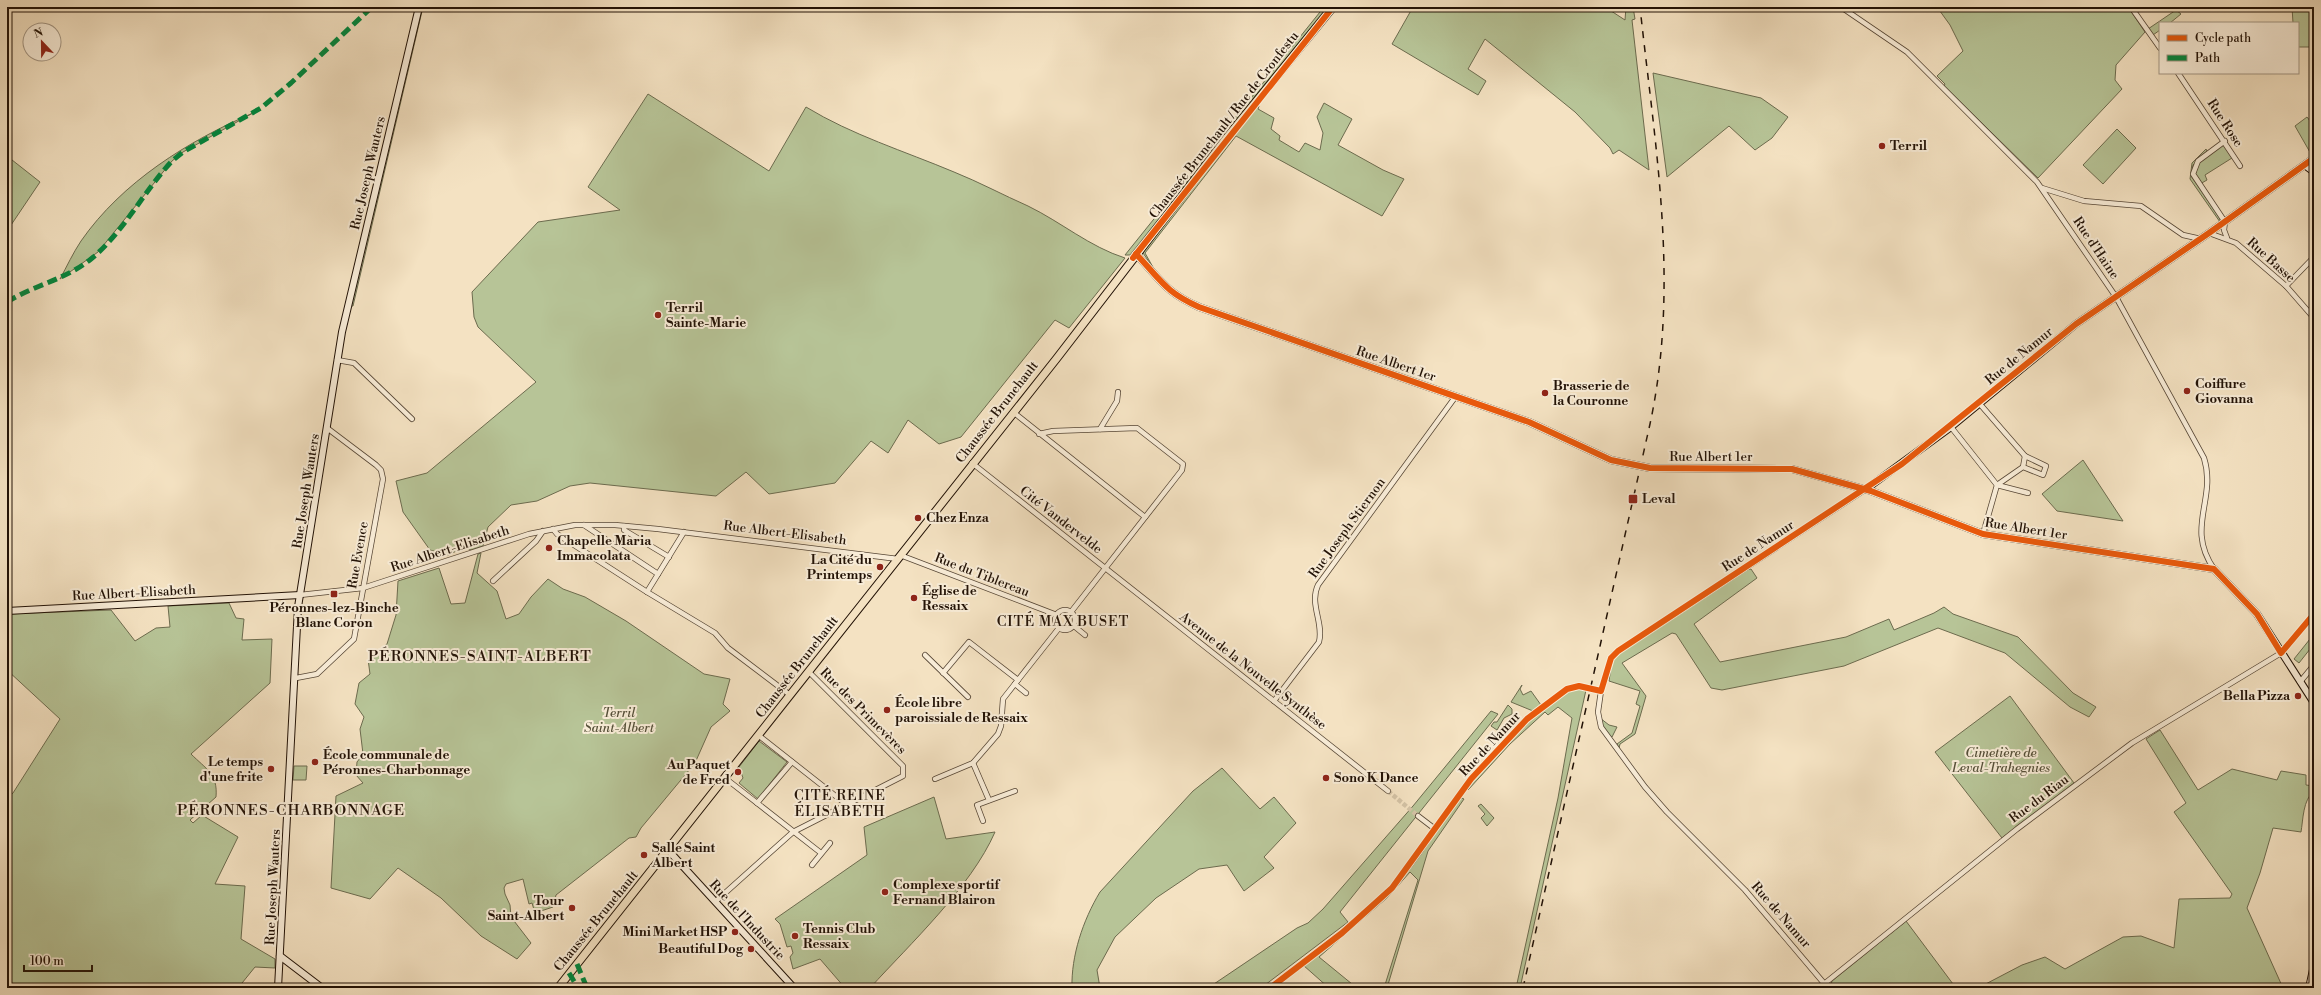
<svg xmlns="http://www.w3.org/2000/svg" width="2321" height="995" font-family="'Libre Bodoni',serif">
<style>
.green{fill:#b7c497;stroke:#6c6b4e}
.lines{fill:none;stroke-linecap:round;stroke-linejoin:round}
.street-tunnel{stroke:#d4c3a6;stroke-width:4.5;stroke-dasharray:4.5 2;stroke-linecap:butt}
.street-casing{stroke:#564635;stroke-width:6}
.secondary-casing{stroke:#221206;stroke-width:8}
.primary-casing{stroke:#221206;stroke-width:9}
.street{stroke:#f8ecd7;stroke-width:4.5}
.secondary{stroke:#f8ecd7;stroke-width:6}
.primary{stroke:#f4e2c2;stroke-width:7}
.rail{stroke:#221206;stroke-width:1.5;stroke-dasharray:7 7;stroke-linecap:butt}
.quiet{stroke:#00873e;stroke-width:5;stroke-dasharray:10 5;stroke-linecap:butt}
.cycleway-casing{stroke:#f8ecd7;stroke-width:8}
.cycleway{stroke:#e8590c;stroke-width:6}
.poi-dot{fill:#8f2418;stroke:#f8ecd7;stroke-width:1.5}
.labels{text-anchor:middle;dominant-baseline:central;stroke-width:4;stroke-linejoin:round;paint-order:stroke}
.street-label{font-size:13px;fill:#221206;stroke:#f8ecd7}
.poi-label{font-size:13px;font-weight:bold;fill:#221206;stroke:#f8ecd7;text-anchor:start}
.park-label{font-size:13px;font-style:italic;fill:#565039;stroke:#f8ecd7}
.neighbourhood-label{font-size:14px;letter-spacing:1px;fill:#221206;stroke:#f8ecd7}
.quarter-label{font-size:15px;letter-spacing:1px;fill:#221206;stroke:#f8ecd7}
</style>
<rect width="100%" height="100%" fill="#f4e2c2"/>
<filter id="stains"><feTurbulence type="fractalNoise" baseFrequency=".005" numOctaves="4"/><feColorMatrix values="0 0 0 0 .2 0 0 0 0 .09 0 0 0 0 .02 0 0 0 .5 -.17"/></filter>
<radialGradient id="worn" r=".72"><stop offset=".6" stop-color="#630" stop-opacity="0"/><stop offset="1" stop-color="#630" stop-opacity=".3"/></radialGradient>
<g class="green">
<polygon points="421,7 423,7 353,306 351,306"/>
<polygon points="1324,7 1327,7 1130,255 1125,255"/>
<polygon points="1413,7 1605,7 1625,20 1626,7 1633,7 1635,19 1632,20 1649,170 1619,150 1613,154 1610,148 1575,112 1485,39 1468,69 1486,81 1478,95 1392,44"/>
<polygon points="1937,7 2128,7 2145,32 2116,65 2115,80 2122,89 2038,178 1944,86 1945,84 1937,76 1963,51 1950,25"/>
<polygon points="2292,7 2314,7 2314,47 2298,47 2298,23 2293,23"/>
<polygon points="2176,10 2181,14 2170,23 2160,23 2160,30 2153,35 2148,29"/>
<polygon points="1653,73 1761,98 1788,117 1772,138 1755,150 1729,126 1667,177"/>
<path d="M648,94L769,171L806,107C852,135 904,151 954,172C979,182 1003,195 1028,206C1061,222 1090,247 1125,258L1069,328L1055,320L961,437L939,444L908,420L888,453L871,441L835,483L769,494L746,472L716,496L590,483L570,486L537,501L511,505L488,527L483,546L471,550L465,547L448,555L430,550L403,512L396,481L427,473L536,382L478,327L474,317L472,292L538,222L620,210L588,187Z"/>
<polygon points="1324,103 1352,119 1338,145 1383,170 1404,179 1382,216 1236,136 1145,253 1154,269 1143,253 1146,246 1257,104 1259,106 1258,109 1274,118 1271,129 1280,136 1279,140 1299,152 1305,143 1320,150 1323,133 1317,117"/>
<path d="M253,113L183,152L172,161L98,252L60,279C67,266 73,253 81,241C122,182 188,141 253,113Z"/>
<polygon points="2307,117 2314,126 2314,151 2311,154 2295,126"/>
<polygon points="2117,129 2136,148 2103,184 2083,165"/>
<polygon points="2224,144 2232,158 2205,175 2207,180 2200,184 2195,175 2199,163"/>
<polygon points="2206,149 2207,151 2193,165 2191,176 2220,218 2220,222 2190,179 2192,163"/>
<polygon points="7,156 40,182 7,231"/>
<polygon points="2083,460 2123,521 2057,511 2042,494"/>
<polygon points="481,553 477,573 497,591 506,619 519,614 531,597 548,579 563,589 585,597 626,621 704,674 730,679 723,704 730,711 711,727 695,763 641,828 636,837 629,838 556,895 553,907 535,913 532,903 529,904 523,879 506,884 504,888 505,894 510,905 511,917 531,943 517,959 481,936 441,898 398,868 370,899 331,888 336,796 363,783 356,775 357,762 363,754 360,729 364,717 355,704 359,683 370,674 368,659 387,644 396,615 398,581 439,568 451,604 465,603 478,554"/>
<polygon points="1751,569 1757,578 1694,624 1720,662 1846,637 1889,619 1894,630 1934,613 1944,607 1953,614 2018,637 2073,693 2096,707 2089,717 2070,707 2005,653 1938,628 1844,666 1722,690 1711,688 1676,634 1672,633 1622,663 1646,696 1635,734 1620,744 1619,748 1617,744 1632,733 1640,706 1636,704 1640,691 1609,681 1612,660 1616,655 1746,570"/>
<path d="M229,603L236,618L244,619L242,640L272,639L270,683L191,754C206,769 218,774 216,797L190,820L193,823L202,815L238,837L215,884L245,886L241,939L275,959V968L255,967L238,988H7V798L13,793L60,719L7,670V614L111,610L135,641L156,628L170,627L168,606Z"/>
<polygon points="2314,634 2314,644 2299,663 2294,659"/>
<polygon points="1522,685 1520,689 1523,695 1531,691 1541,705 1533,711 1511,702"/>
<polygon points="1581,688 1586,690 1520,988 1516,988 1558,798 1572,718 1558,707 1548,715 1545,712 1510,744 1468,790 1466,788 1529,720 1559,695"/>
<polygon points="2010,696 2074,783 2002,838 1935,752"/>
<polygon points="1508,705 1512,709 1512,714 1504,718 1497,730 1491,726 1494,722 1497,722"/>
<polygon points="1491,711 1498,714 1340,912 1348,922 1261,988 1208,988 1297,928 1308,923 1323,909 1413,806"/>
<polygon points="1600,718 1609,725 1617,727 1612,737 1610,737 1603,728"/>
<path d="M2160,730L2198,790L2232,769L2277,780L2281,771L2306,775V785L2314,786V792C2303,798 2303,821 2301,832L2273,828L2260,873L2247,908L2283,988H1978L2022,965L2045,957L2065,969L2123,937L2141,936L2174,948L2179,899L2230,898L2232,894L2174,812L2186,803L2146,739Z"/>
<polygon points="759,741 787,762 758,799 739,783 743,778 739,767"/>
<polygon points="294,766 307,766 306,780 293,780"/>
<path d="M1222,768L1260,809L1274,797L1296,823L1264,857L1274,868L1244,891L1227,865L1199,869L1156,898L1115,937L1097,970L1100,988H1072C1071,956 1083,920 1100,892L1193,791Z"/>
<path d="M934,797L946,839L995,832C971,887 910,944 870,988H845L820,959L793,969L790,957L793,953L791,946L787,947L780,924L775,919L867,855L864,827Z"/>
<path d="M1459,797L1464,799L1428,851L1387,988H1384L1418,880L1410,872L1388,897L1319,957L1352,984L1349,988H1329L1303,965C1335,940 1369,916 1396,886C1421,858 1438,828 1459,797Z"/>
<polygon points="1481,804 1494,818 1487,826 1481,818 1485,814 1478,806"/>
<polygon points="1906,921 1956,988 1830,988 1832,981"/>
</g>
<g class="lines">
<polyline class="street-tunnel" points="1388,791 1418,816"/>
<defs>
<g id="street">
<path d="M1841,7L1907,52L2037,182L2116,297L2204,458C2217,500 2185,527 2214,569"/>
<polyline points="2131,7 2160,48"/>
<polyline points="2178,73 2240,166"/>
<polyline points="2225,141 2198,161 2193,174 2225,222 2224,230 2227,238"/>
<polyline points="2042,188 2084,201 2141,206 2183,235 2201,239"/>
<polyline points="2209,233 2236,243 2286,286 2314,318"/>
<polyline points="2286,286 2314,257"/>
<polyline points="337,360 354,363 412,419"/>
<polyline points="1979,403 2025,456"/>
<polyline points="1013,412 1145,517"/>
<polyline points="1951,427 1997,485 1983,534"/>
<polyline points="1100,429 1117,401 1118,392"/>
<polyline points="1039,434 1053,431 1137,428 1183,464 1182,470 1071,612"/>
<polyline points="972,463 1388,791"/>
<polyline points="2023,467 2043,475 2046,466 2025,456 2023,467 1997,485 2028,493"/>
<polyline points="584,525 658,574"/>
<polyline points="624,526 624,530 669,557"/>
<polyline points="553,529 557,534 647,592 715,633 728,648 790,695"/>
<polyline points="900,555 1057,615"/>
<polyline points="493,581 536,541 543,531"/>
<polyline points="647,592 684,532"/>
<polyline points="300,595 363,588 529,534 575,525 615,525 658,529 898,559"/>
<circle cx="1065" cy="620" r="10"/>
<polyline points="1074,626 1085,635"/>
<polyline points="925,655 968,697"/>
<polyline points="943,673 969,642 1018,680"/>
<polyline points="296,678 317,674 354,639 383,479 381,470 376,465 327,428"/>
<polyline points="2300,682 2314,665"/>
<polyline points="1015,684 1026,693"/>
<path d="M1274,701L1319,642C1324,623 1309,604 1318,585L1456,396"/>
<polyline points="758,735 847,805"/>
<polyline points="973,763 989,800"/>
<polyline points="725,778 821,853"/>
<polyline points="935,779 973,763 998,734 1001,726 1003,699 1059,628"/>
<polyline points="757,803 792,762"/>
<polyline points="1418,816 1435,829"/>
<polyline points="983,821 977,805 1015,791"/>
<polyline points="812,865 830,843"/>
<polyline points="715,902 793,832 903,776 903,766 809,672"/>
<polyline points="1270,988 1342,933 1392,888 1471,779 1527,719 1567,689 1579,686 1601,691"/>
<polyline points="1819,988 2017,829 2132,743 2281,653 2314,614"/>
<polyline points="1828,988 1745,890 1667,812 1645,787 1601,727 1598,712 1601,691 1611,658 1614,654 1866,489"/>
</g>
<g id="secondary">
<polyline points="2306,166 2314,172"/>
<path d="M1136,254C1161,280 1165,292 1199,307L1529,422L1611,460L1650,468L1792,469L1871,491L1983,534L2214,569L2257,614L2314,703"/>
<polyline points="1866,489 1951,427 2076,324 2209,233 2314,158"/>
<polyline points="7,611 300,595"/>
<polyline points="668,850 794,988"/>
<polyline points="280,956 322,988"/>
<polyline points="278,988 298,607 342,332 419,7"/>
<polyline points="2309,988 2314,965"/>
</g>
<polyline id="primary" points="558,988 1057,358 1228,136 1333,7"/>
</defs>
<use href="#street" class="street-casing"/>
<use href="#secondary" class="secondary-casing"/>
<use href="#primary" class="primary-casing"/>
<use href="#street" class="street"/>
<use href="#secondary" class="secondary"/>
<use href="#primary" class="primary"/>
<path class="rail" d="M1523,988L1650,424C1680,284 1655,147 1640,7"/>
<g class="quiet">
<path d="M7,302C34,285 65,280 91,259C123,233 144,191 172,161L183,152L261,108L291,83L372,7"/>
<polyline points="577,964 587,988"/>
<polyline points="569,973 578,988"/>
</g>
<defs>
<g id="cycleway">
<path d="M1136,254C1161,280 1165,292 1199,307L1529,422L1611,460L1650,468L1792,469L1871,491L1983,534L2214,569L2257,614L2281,653L2314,614"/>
<polyline points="1133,258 1333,7"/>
<polyline points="1270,988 1342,933 1392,888 1471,779 1527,719 1567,689 1579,686 1601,691 1611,658 1618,651 1902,464 2076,324 2209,233 2314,158"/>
</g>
</defs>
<use href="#cycleway" class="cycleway-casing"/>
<use href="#cycleway" class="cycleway"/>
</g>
<g class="poi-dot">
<circle cx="1882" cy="146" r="4"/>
<circle cx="658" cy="315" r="4"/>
<circle cx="2187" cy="391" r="4"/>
<circle cx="1545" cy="393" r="4"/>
<rect x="1628" y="494" width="10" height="10" rx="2"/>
<circle cx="918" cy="518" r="4"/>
<circle cx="549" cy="548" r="4"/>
<circle cx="880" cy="567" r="4"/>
<rect x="330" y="590" width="8" height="8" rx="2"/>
<circle cx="914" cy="598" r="4"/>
<circle cx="2298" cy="696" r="4"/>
<circle cx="887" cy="710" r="4"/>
<circle cx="315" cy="762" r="4"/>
<circle cx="271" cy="769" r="4"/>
<circle cx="738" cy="772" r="4"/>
<circle cx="1326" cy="778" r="4"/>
<circle cx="644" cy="855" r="4"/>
<circle cx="885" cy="892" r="4"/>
<circle cx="572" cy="908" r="4"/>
<circle cx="735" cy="932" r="4"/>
<circle cx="795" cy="936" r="4"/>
<circle cx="751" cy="949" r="4"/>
</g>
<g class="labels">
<g class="street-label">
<text transform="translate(2225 123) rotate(57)">Rue Rose</text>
<text transform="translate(1224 125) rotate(-52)">Chaussée Brunehault / Rue de Cronfestu</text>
<text transform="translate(368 173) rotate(-77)">Rue Joseph Wauters</text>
<text transform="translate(2096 248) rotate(56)">Rue d'Haine</text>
<text transform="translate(2271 260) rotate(42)">Rue Basse</text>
<text transform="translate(2019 356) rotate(-39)">Rue de Namur</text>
<text transform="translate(1396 364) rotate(19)">Rue Albert 1er</text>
<text transform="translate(997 412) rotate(-52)">Chaussée Brunehault</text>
<text x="1711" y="457">Rue Albert 1er</text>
<text transform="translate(306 491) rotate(-81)">Rue Joseph Wauters</text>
<text transform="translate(1061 520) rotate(38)">Cité Vandervelde</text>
<text transform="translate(1347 528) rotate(-54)">Rue Joseph Stiernon</text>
<text transform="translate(2026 529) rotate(9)">Rue Albert 1er</text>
<text transform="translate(785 533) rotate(7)">Rue Albert-Elisabeth</text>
<text transform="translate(1758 546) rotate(-33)">Rue de Namur</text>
<text transform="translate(450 549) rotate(-18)">Rue Albert-Elisabeth</text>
<text transform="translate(358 555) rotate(-80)">Rue Evence</text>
<text transform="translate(982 575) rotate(21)">Rue du Tiblereau</text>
<text transform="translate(134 593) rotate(-3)">Rue Albert-Elisabeth</text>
<text transform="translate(797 667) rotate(-52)">Chaussée Brunehault</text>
<text transform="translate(1253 671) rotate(38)">Avenue de la Nouvelle Synthèse</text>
<text transform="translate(863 711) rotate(45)">Rue des Primevères</text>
<text transform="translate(1490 744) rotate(-47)">Rue de Namur</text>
<text transform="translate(2039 799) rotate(-37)">Rue du Riau</text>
<text transform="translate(273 887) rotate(-87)">Rue Joseph Wauters</text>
<text transform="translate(1781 915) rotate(49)">Rue de Namur</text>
<text transform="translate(747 920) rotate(47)">Rue de l'Industrie</text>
<text transform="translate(596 921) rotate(-51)">Chaussée Brunehault</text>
</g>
<g class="poi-label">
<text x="1890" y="146">Terril</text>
<text x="666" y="308">Terril<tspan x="666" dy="15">Sainte-Marie</tspan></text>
<text x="2195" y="384">Coiffure<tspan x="2195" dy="15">Giovanna</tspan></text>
<text x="1553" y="386">Brasserie de<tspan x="1553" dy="15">la Couronne</tspan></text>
<text x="1642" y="499">Leval</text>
<text x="926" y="518">Chez Enza</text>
<text x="557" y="541">Chapelle Maria<tspan x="557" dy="15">Immacolata</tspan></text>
<text x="872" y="560" text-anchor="end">La Cité du<tspan x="872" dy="15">Printemps</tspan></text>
<text x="922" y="591">Église de<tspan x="922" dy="15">Ressaix</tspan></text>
<text x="334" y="608" text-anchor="middle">Péronnes-lez-Binche<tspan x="334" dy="15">Blanc Coron</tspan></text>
<text x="2290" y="696" text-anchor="end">Bella Pizza</text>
<text x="895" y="703">École libre<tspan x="895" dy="15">paroissiale de Ressaix</tspan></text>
<text x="323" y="755">École communale de<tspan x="323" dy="15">Péronnes-Charbonnage</tspan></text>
<text x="263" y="762" text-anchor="end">Le temps<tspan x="263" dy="15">d'une frite</tspan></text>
<text x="730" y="765" text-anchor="end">Au Paquet<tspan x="730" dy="15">de Fred</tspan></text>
<text x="1334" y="778">Sono K Dance</text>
<text x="652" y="848">Salle Saint<tspan x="652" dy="15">Albert</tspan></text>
<text x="893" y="885">Complexe sportif<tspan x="893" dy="15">Fernand Blairon</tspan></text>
<text x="564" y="901" text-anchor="end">Tour<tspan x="564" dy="15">Saint-Albert</tspan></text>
<text x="803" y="929">Tennis Club<tspan x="803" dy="15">Ressaix</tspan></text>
<text x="727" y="932" text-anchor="end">Mini Market HSP</text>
<text x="743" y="949" text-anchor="end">Beautiful Dog</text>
</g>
<g class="park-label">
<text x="619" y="713">Terril<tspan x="619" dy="15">Saint-Albert</tspan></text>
<text x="2001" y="753">Cimetière de<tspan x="2001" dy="15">Leval-Trahegnies</tspan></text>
</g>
<g class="neighbourhood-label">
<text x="1063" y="622">CITÉ MAX BUSET</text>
<text x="840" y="796">CITÉ REINE<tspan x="840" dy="16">ÉLISABETH</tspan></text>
</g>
<g class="quarter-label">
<text x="480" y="656">PÉRONNES-SAINT-ALBERT</text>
<text x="291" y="810">PÉRONNES-CHARBONNAGE</text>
</g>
</g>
<rect width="2321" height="995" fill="none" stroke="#f4e2c2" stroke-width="24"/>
<rect x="8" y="8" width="2305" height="979" fill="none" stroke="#221206" stroke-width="2"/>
<rect x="12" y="12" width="2297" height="971" fill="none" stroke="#221206"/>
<rect x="2159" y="22" width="140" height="52" fill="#f8ecd7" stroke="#a29583"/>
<rect x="2167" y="35" width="20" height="6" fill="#e8590c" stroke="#a29583"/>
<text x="2195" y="42" font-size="12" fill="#221206">Cycle path</text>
<rect x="2167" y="55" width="20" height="6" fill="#00873e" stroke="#a29583"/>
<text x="2195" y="62" font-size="12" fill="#221206">Path</text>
<g transform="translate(42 42) rotate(338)"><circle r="19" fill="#f8ecd7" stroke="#a29583"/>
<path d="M0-3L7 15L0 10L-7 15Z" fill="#8f2418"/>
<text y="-6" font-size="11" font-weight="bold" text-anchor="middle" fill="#221206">N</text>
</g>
<path d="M24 965v6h68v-6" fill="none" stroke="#221206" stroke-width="2"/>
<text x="30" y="965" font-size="12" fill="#221206" stroke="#f8ecd7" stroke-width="3" paint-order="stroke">100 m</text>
<rect width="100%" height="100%" filter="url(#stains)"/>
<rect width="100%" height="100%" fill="url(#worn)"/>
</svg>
